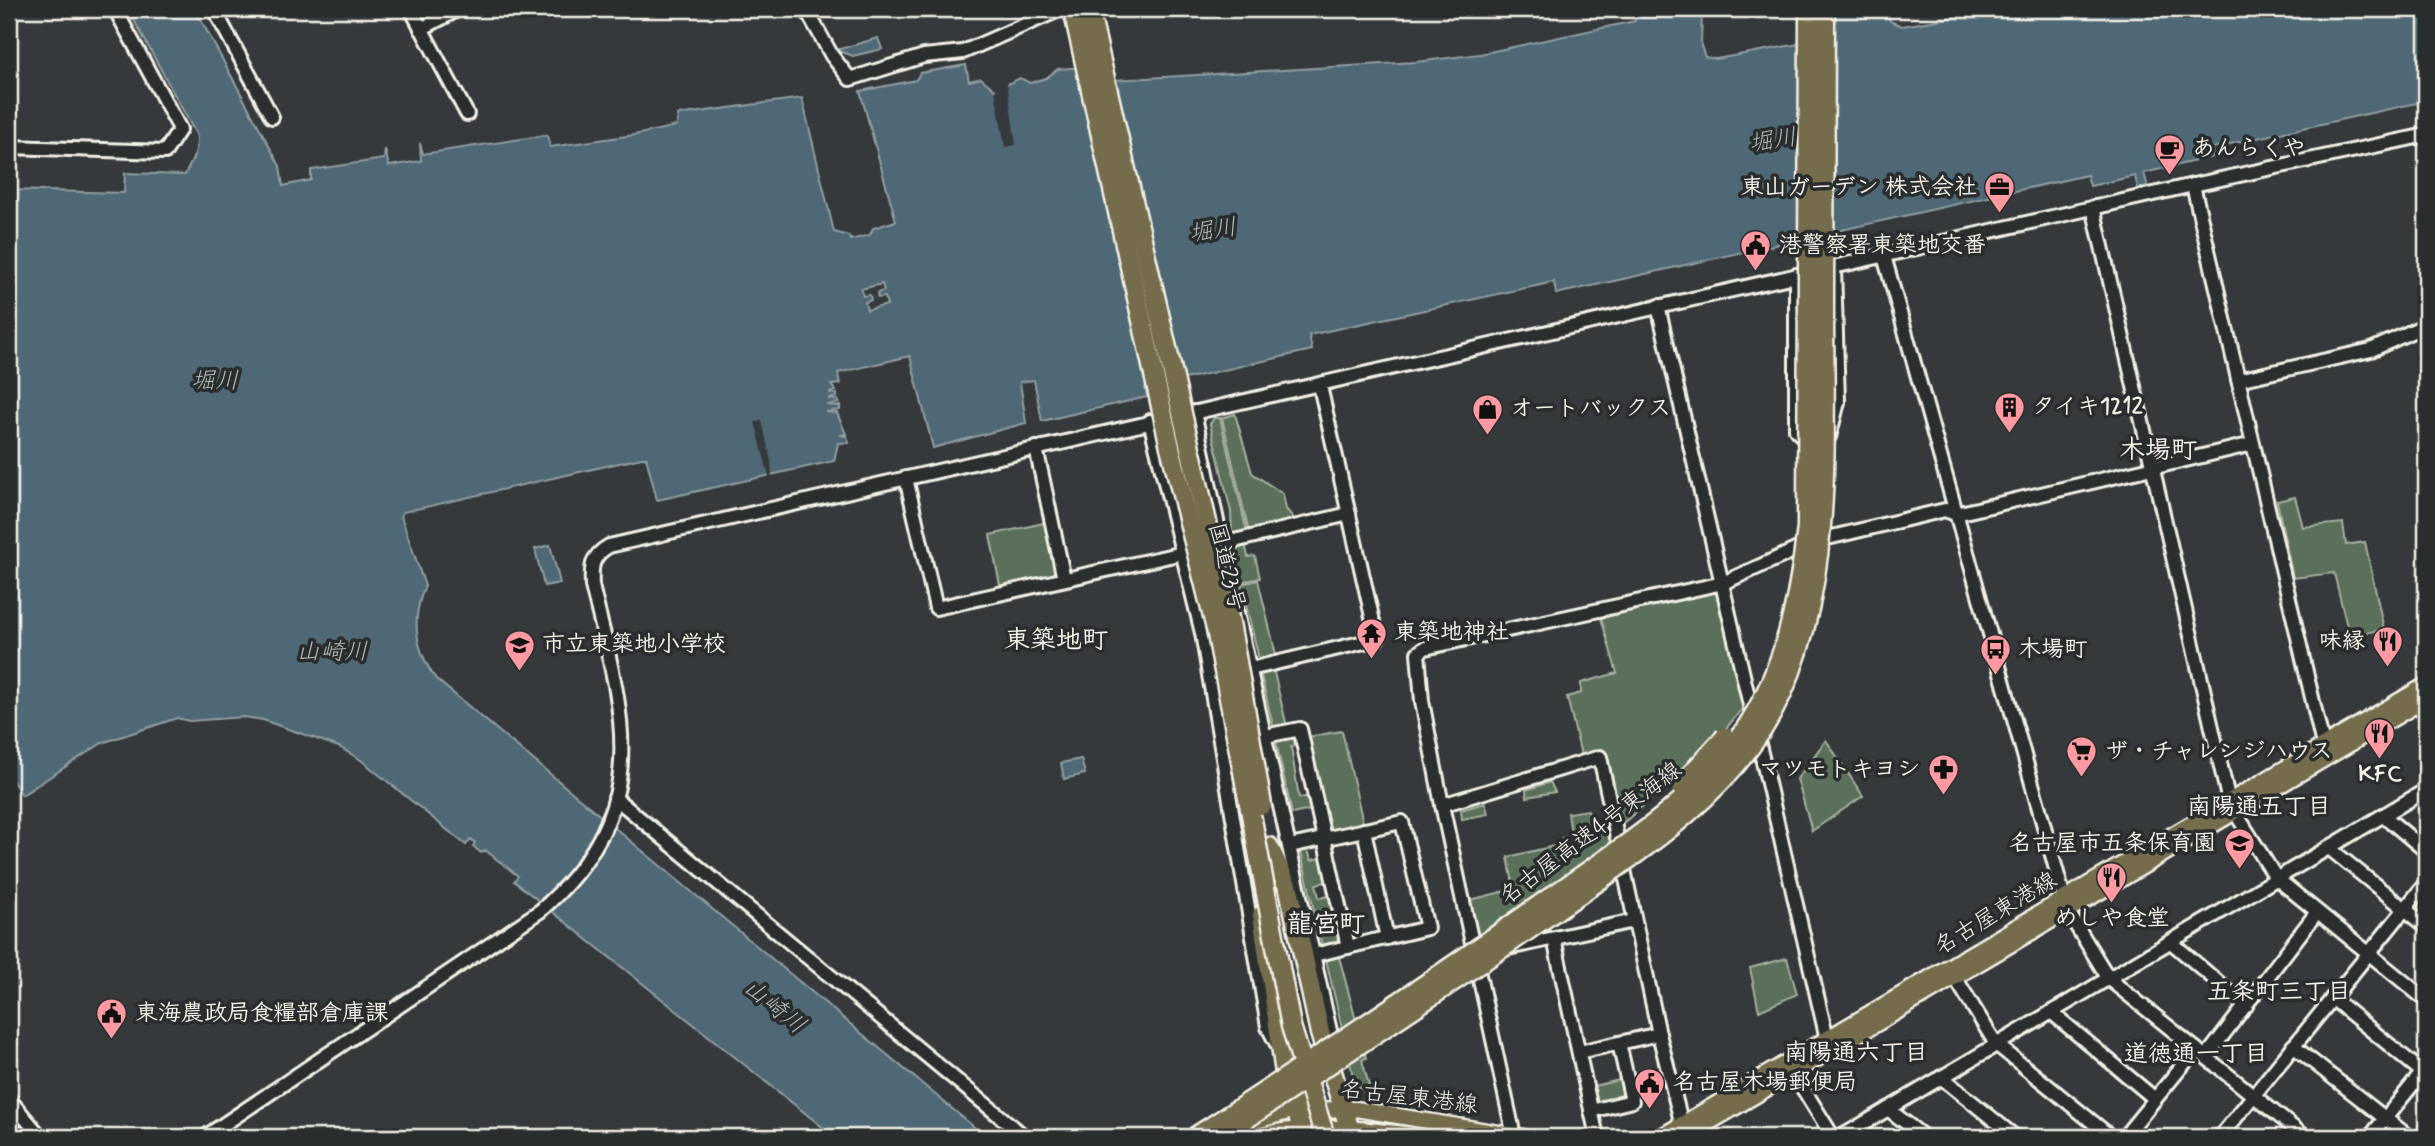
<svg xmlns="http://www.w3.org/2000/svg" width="2435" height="1146" font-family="Mynerve,'Klee One',sans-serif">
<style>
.green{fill:#5a6f5a;stroke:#a7b0a1;stroke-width:2}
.water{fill:#4f6774;stroke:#919ea2;stroke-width:2;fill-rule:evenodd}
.pier{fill:#35393c}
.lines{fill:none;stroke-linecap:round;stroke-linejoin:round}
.minor-casing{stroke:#f4f1e8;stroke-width:18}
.major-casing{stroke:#f4f1e8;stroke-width:19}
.highway-casing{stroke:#f4f1e8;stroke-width:23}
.minor{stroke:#2a2d2e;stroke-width:12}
.major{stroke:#746c4b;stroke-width:14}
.highway{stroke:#746c4b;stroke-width:18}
.highway-bridge-casing{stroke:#f4f1e8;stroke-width:23;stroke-linecap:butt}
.highway-bridge{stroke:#746c4b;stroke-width:18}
.labels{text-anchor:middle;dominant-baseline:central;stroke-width:7;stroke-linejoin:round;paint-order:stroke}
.poi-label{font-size:23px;font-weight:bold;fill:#f4f1e8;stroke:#2a2d2e;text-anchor:start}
.street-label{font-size:23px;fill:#f4f1e8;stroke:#2a2d2e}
.water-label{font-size:24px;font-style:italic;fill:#b2baba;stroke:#2a2d2e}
.neighbourhood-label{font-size:24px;font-weight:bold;fill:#f4f1e8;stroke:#2a2d2e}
.quarter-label{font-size:26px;font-weight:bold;fill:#f4f1e8;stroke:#2a2d2e}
</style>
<rect width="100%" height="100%" fill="#35393c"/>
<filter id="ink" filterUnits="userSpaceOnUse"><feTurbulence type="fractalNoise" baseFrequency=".0143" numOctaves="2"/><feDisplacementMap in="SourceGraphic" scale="14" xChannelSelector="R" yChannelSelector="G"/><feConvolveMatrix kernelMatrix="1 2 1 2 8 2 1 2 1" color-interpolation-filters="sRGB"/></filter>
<g filter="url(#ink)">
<g class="green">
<polygon points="1235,414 1252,473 1283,494 1286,509 1297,522 1249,532 1222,418"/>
<polygon points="1214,418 1220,418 1247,532 1232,536 1231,512 1210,424"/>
<polygon points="2295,497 2303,527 2343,523 2346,545 2365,542 2384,630 2349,635 2334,573 2293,578 2277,501"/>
<polygon points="1048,522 1060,577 1001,590 990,535"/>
<polygon points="1245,543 1248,557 1255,556 1260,578 1241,582 1235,545"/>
<polygon points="1258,580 1277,659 1260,663 1241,584"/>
<polygon points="1720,591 1748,702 1709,749 1615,830 1601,756 1582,759 1567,697 1581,693 1581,683 1617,673 1601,618"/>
<polygon points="1273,668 1287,727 1274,730 1260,671"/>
<polygon points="1342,731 1364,827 1328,835 1307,737"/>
<polygon points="1295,733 1301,745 1291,747 1299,798 1312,796 1315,809 1292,814 1275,737"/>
<polygon points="1826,740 1863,796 1812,831 1797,779"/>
<polygon points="1550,782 1555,792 1527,797 1526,790"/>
<polygon points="1485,803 1488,814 1462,819 1461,810"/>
<polygon points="1588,810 1595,829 1571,834 1568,813"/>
<polygon points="1608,827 1619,880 1543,932 1478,946 1470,900 1514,889 1508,857 1563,844 1562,838"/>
<polygon points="1307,846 1311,860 1326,857 1331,881 1316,884 1319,898 1334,895 1345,942 1323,950 1300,848"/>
<polygon points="1338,953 1366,1058 1362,1060 1372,1096 1355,1085 1325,955"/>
<polygon points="1787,958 1797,994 1759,1011 1750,968"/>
<polygon points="1624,1079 1630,1100 1594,1109 1589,1087"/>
</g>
<g class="water">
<path d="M128,9H195L280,166L283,186L311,180V170L384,159L385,149L389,166L421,161L420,143L423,154L547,135L550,147L634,135L677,126L678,115L802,98L834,232L849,236L850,240L870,235L873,228L896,221L860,91L916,80L920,73L966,65L969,81L981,78L995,90L1020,78L1030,83L1046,78L1058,69L1110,65L1114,80L1416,62L1480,54L1635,21L1633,9H1702L1701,46L1705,57L1716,59L1815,41L1827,9H1887L1890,21L1902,26L2002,9H2426V101L2212,148L2213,157L2144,173L2148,187L2138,189L2135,176L2090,186L2087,175L1556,294L1554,282L1309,335L1312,350L1145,388L1147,397L1042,421L1034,380L1020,382L1026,423L933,448L910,356L838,373L840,384L831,385L836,391L829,393L837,394V397L828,399L838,400L839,403L827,405L840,406V410L826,412L837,413L846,434L840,435L847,436L849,443H838L834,461L657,500L646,457L403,512L401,516L425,586C411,618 415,650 436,679L986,1137H835L514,881L518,876L485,850L481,853L473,846L475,843L471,839L466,845L361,760L339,747L263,720L244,717L189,721L177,718L102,743L22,795L9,775V190L124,193L125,173L185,175C191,161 198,154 197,136ZM882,284L884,291L877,293L878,298L885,297L887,305L867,310L865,302L871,300L870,295L863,296L861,289Z"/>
<polygon points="878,38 882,49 853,56 836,50"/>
<polygon points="550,545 560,583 544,586 535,549"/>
<polygon points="1081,759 1085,774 1064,779 1061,763"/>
</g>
<g class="pier">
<polygon points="1007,82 1016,145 1005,147 995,91 998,84"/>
<polygon points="762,421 771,461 772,477 769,477 755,422"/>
</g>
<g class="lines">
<defs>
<g id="minor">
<polyline points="214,9 272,117"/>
<polyline points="411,9 467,114"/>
<polyline points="806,9 832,56 850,79 924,56 963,52 1061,9"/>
<polyline points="421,29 459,9"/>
<polyline points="9,147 165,152 180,129 115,9"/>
<polyline points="2193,185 2323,745 2328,753"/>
<polyline points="2093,207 2229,802"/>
<polyline points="1884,256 2068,912 2109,979 2305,1137"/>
<polyline points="1796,275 1796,430 1809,443"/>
<polyline points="1658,306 1827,1039"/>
<polyline points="2238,380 2371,350 2426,325"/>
<polyline points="1194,412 1231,587"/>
<polyline points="1150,421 1202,633 1268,1027 1277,1044"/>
<polyline points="1829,437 1838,402 1834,268"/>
<polyline points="1036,448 1064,579"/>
<polyline points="906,478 936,608 1183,553"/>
<polyline points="1221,544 1349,514"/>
<polyline points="1236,608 1330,1031 1327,1049"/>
<polyline points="1250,669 1377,639 1320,386"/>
<polyline points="1265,736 1300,729 1348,947"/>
<polyline points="615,798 1025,1137"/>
<polyline points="1442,805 1600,757 1659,1034 1684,1133"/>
<polyline points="2235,812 2276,878 2426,1000"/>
<polyline points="2383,815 2426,851"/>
<polyline points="1364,830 1387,938"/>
<polyline points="1290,846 1402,822 1427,928 1314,955"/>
<polyline points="2329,848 2426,926"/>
<polyline points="1554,939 1597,1137"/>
<polyline points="2171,942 2246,1006"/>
<polyline points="1508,948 1634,921"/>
<polyline points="1956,979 1996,1044 2111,1137"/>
<polyline points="2332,998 2426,1075"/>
<polyline points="2051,1012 2155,1099"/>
<polyline points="2293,1046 2409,1137"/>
<polyline points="1579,1052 1659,1034"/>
<polyline points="2206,1057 2317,912"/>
<polyline points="1794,1074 1833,1137"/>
<polyline points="1941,1077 2015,1137"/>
<polyline points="9,1099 41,1137"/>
<polyline points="1888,1109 1924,1137"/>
<polyline points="1591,1111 1632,1101 1619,1043"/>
<polyline points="9,1125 19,1137"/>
<polyline points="1514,1136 1442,805 1422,701 1418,653 1425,648 1723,583 1815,541 1945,510 1956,514 2253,444"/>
<path d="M205,1137L540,911C655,809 624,717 592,586C591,567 591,556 609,546L2193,185L2426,135"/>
<polyline points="1841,1137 2426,790"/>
<polyline points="2124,1137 2196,1049"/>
<polyline points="2220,1137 2426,883"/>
<polyline points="2370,1137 2426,1068"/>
</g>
<g id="major">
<polyline points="1243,1125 1295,1110 1356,1109 1523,1137"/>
<path d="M1253,1137C1313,1121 1368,1129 1428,1137"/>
<polyline points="1660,1137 2426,685"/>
<polyline points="1685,1137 2426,699"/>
</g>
<g id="highway">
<polyline points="1269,847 1289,889 1320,1033 1352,1137"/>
<polyline points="1262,915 1286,1080 1305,1137"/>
</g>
</defs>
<use href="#minor" class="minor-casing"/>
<use href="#major" class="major-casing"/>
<use href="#highway" class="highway-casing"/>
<use href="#minor" class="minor"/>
<use href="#major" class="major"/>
<use href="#highway" class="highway"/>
<defs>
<g id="highway-bridge">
<polyline points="1073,9 1170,447 1216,629 1291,1026 1325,1137"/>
<polyline points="1089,9 1230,622 1262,805"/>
<polyline points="1680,786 1725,737"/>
<path d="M1195,1137C1312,1061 1429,984 1542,903C1615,852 1696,803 1746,728C1786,667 1799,598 1807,527L1809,9"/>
<path d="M1219,1137C1333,1061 1449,987 1561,907C1634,855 1712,807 1762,730C1837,613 1824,440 1824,307C1824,208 1825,108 1825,9"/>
</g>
</defs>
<use href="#highway-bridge" class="highway-bridge-casing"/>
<use href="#highway-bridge" class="highway-bridge"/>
</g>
</g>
<defs>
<symbol id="cafe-pin" viewBox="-11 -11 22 30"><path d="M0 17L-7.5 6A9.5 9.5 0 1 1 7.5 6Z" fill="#ff9aa2" stroke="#2a2d2e"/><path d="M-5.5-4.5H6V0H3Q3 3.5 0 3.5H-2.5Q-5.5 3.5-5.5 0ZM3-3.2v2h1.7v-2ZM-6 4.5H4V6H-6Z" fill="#111"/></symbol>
<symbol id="office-pin" viewBox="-11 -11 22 30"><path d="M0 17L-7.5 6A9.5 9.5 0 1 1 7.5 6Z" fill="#ff9aa2" stroke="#2a2d2e"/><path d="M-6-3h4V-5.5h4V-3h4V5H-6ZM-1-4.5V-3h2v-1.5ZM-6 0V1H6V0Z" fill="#111"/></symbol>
<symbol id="civic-pin" viewBox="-11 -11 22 30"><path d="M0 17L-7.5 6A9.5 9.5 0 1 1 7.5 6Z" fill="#ff9aa2" stroke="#2a2d2e"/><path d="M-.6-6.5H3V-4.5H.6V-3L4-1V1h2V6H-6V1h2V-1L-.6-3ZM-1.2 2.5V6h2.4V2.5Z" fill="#111"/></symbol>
<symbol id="building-pin" viewBox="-11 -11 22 30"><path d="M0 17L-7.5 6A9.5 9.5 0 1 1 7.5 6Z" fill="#ff9aa2" stroke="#2a2d2e"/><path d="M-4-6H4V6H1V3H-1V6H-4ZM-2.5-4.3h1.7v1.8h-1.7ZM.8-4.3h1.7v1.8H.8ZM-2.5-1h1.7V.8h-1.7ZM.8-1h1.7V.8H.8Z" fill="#111"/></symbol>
<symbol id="shop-pin" viewBox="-11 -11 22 30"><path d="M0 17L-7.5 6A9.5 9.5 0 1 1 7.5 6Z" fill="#ff9aa2" stroke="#2a2d2e"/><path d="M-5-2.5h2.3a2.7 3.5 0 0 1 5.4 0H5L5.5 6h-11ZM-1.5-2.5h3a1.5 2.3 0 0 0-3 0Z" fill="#111"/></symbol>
<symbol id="temple-pin" viewBox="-11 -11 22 30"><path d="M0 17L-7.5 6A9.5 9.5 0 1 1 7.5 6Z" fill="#ff9aa2" stroke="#2a2d2e"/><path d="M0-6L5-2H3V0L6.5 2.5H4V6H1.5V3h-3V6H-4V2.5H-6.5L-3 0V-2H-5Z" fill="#111"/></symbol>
<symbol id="restaurant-pin" viewBox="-11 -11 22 30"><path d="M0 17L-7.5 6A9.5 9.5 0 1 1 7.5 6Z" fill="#ff9aa2" stroke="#2a2d2e"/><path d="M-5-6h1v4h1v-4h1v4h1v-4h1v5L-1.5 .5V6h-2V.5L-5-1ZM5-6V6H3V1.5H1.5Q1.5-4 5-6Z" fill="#111"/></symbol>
<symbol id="school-pin" viewBox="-11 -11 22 30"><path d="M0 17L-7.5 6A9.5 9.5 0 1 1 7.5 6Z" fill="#ff9aa2" stroke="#2a2d2e"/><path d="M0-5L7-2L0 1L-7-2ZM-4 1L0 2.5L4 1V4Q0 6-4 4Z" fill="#111"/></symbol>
<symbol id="bus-pin" viewBox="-11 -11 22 30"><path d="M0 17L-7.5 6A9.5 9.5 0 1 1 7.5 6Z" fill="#ff9aa2" stroke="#2a2d2e"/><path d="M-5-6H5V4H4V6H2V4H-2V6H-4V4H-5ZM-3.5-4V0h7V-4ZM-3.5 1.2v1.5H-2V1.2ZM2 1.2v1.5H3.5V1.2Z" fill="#111"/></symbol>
<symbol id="supermarket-pin" viewBox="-11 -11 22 30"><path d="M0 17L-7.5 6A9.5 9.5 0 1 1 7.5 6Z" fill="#ff9aa2" stroke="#2a2d2e"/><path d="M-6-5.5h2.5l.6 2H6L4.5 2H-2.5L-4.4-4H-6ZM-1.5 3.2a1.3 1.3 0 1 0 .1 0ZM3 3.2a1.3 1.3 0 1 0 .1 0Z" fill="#111"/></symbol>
<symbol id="pharmacy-pin" viewBox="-11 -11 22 30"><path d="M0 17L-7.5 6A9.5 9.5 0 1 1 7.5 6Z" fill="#ff9aa2" stroke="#2a2d2e"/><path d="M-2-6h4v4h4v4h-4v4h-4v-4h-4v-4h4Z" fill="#111"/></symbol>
</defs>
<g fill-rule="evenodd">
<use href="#cafe-pin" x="2152" y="132" width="35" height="47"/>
<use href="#office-pin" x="1982" y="170" width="35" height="47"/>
<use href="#civic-pin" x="1738" y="228" width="35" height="47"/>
<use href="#building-pin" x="1992" y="390" width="35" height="47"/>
<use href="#shop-pin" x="1470" y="392" width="35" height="47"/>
<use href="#temple-pin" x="1354" y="616" width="35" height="47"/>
<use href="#restaurant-pin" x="2370" y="624" width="35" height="47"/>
<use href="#school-pin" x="502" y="628" width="35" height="47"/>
<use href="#bus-pin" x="1978" y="632" width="35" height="47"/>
<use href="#restaurant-pin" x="2362" y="716" width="35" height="47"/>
<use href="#supermarket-pin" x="2064" y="734" width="35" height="47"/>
<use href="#pharmacy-pin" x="1926" y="752" width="35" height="47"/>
<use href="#school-pin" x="2222" y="826" width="35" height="47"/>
<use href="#restaurant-pin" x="2094" y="860" width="35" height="47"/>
<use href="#civic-pin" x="94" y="996" width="35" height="47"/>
<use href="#civic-pin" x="1632" y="1066" width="35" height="47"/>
</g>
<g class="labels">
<g class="poi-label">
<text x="2192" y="149">あんらくや</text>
<text x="1977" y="188" text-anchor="end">東山ガーデン 株式会社</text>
<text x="1779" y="246">港警察署東築地交番</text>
<text x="2032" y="407">タイキ1212</text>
<text x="1510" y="409">オートバックス</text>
<text x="1394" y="633">東築地神社</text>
<text x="2365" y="642" text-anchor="end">味縁</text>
<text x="542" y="645">市立東築地小学校</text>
<text x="2018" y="650">木場町</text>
<text x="2105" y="752">ザ・チャレンジハウス</text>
<text x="1920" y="770" text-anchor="end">マツモトキヨシ</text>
<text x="2380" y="775" text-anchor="middle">KFC</text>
<text x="2216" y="844" text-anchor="end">名古屋市五条保育園</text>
<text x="2112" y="919" text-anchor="middle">めしや食堂</text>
<text x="135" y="1014">東海農政局食糧部倉庫課</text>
<text x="1673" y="1083">名古屋木場郵便局</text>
</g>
<g class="street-label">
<text transform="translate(1226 567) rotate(76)">国道23号</text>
<text transform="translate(1591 834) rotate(-37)">名古屋高速4号東海線</text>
<text transform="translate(1996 914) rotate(-31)">名古屋東港線</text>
<text transform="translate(1409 1098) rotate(7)">名古屋東港線</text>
</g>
<g class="water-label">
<text transform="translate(1773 141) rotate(-9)">堀川</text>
<text transform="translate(1213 231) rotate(-9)">堀川</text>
<text x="215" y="381">堀川</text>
<text x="332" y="652">山崎川</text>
<text transform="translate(774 1007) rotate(39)">山崎川</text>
</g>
<g class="neighbourhood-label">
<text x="2259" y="807">南陽通五丁目</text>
<text x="2279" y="992">五条町三丁目</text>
<text x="1856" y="1053">南陽通六丁目</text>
<text x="2196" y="1054">道徳通一丁目</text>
</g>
<g class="quarter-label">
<text x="2158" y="451">木場町</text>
<text x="1056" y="641">東築地町</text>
<text x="1326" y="925">龍宮町</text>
</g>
</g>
<rect width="2435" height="1146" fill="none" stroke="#2a2d2e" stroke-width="35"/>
<rect x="18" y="18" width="2400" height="1111" fill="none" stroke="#f4f1e8" stroke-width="2.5" filter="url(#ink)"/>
</svg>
